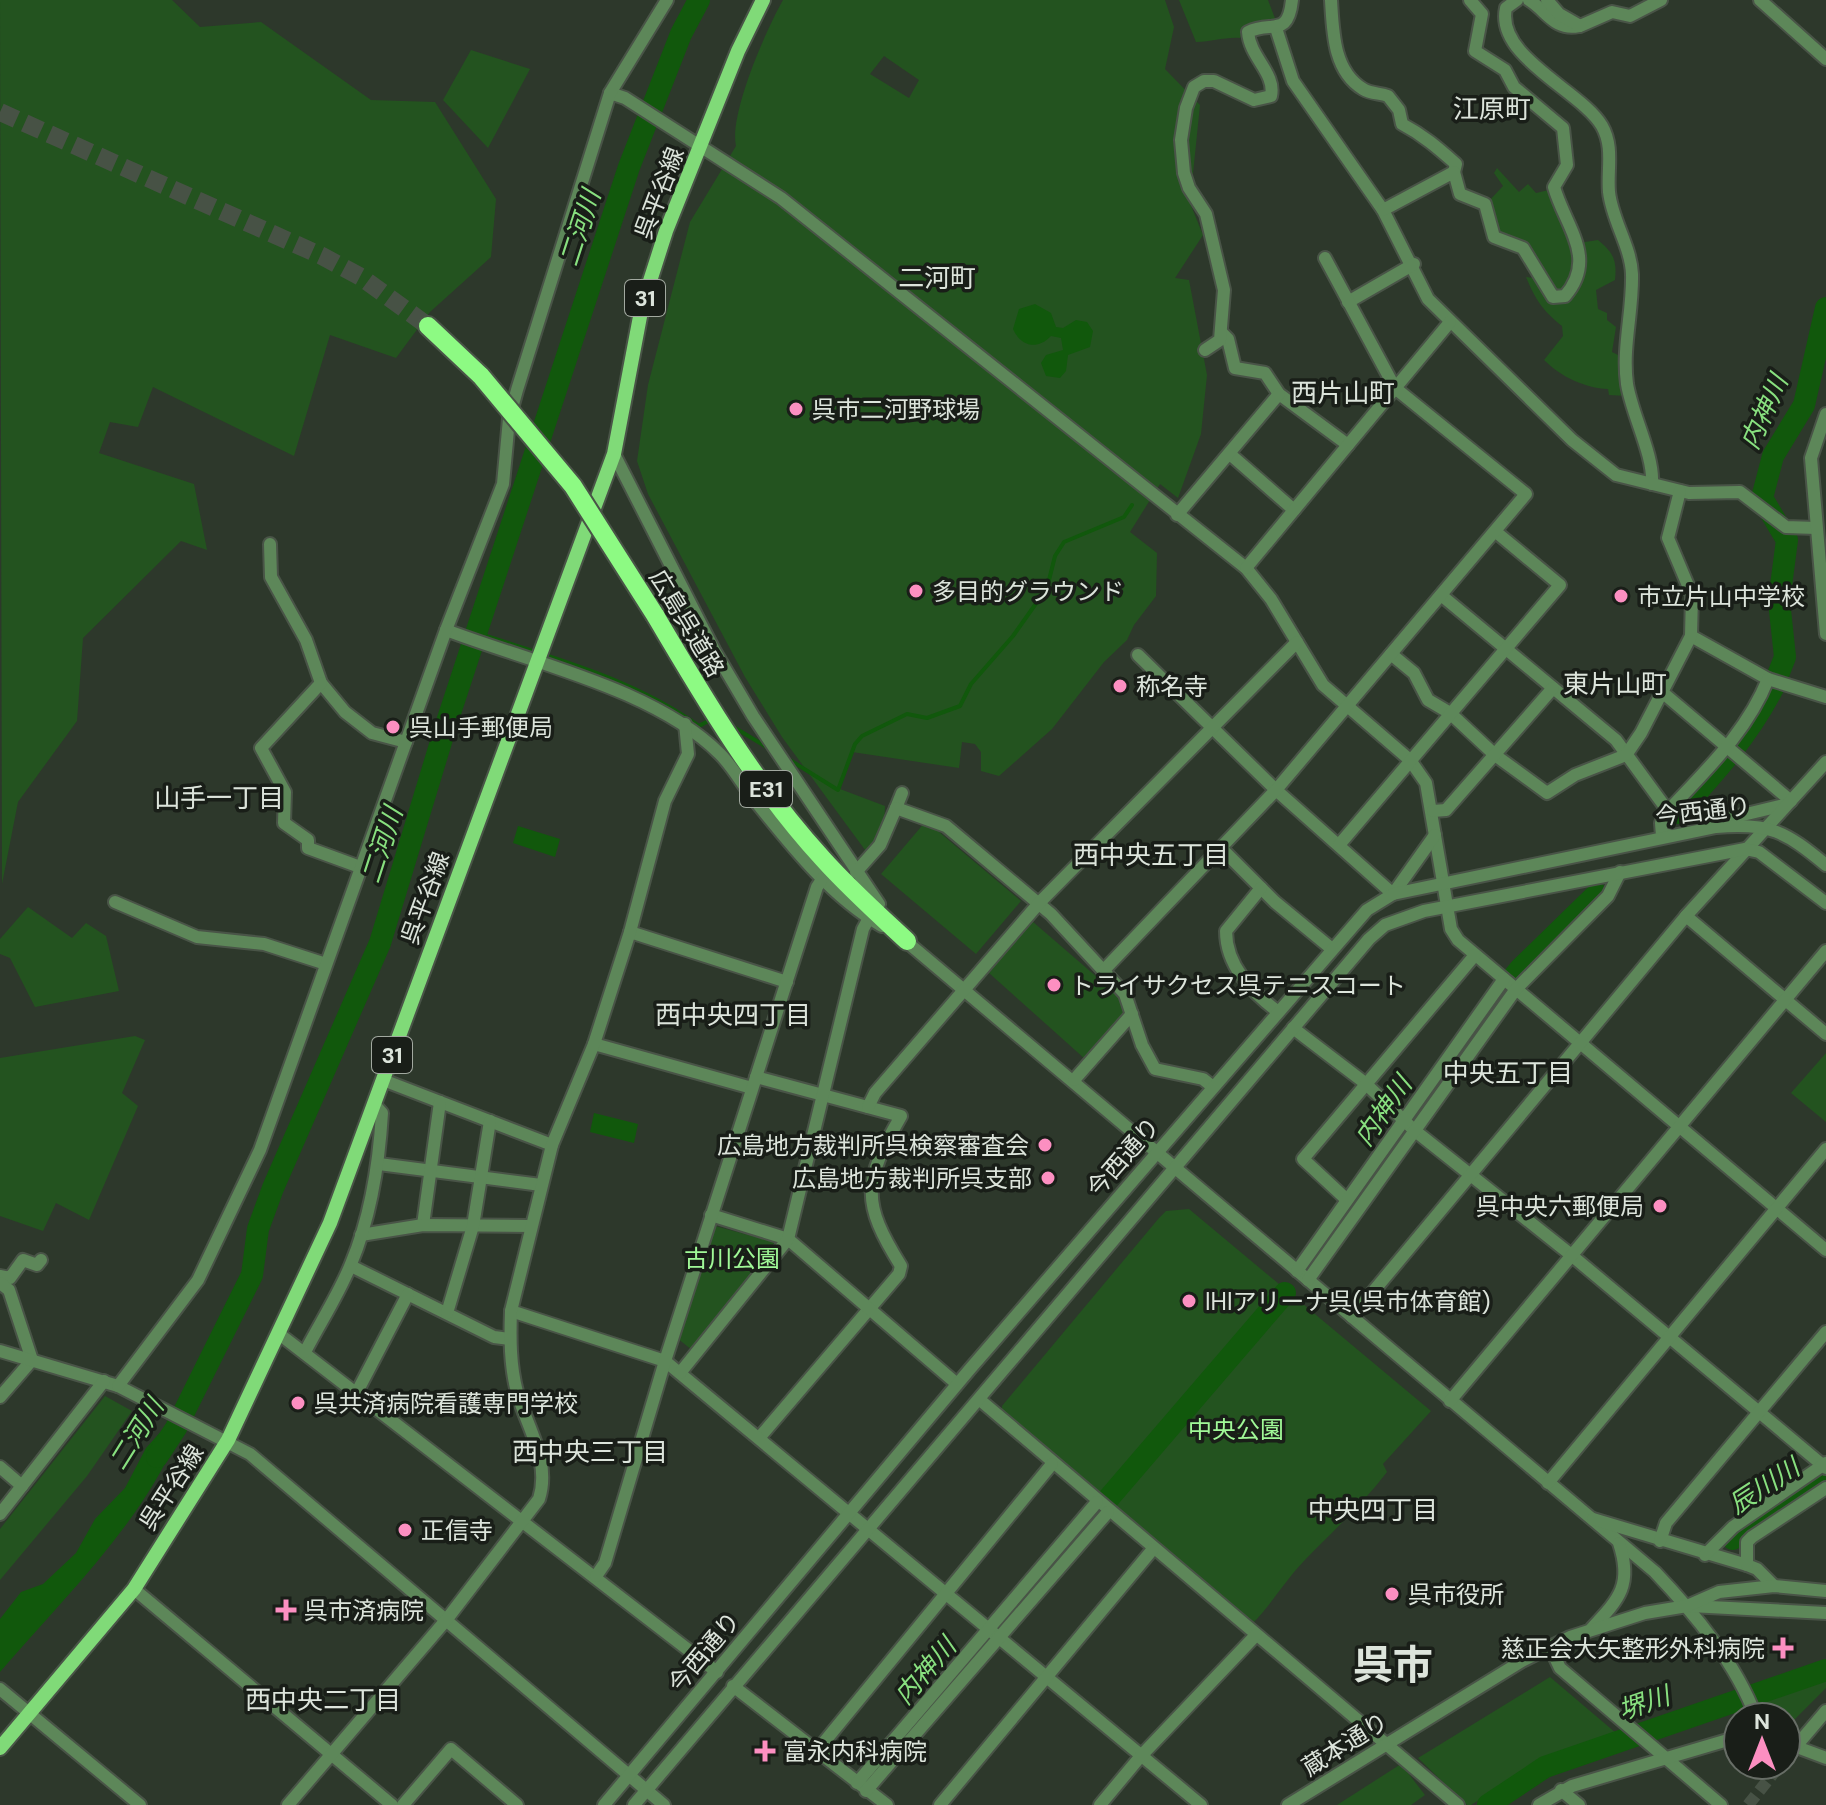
<svg xmlns="http://www.w3.org/2000/svg" width="1826" height="1805" font-family="'DM Sans','Noto Sans JP',sans-serif">
<style>
.green{fill:#23531f;fill-rule:evenodd}
.water{fill:#11580c}
.lines{fill:none;stroke-linecap:round;stroke-linejoin:round}
.stream{stroke:#11580c;stroke-width:4}
.river{stroke:#11580c;stroke-width:22}
.minor-tunnel{stroke:#475245;stroke-width:12;stroke-dasharray:12 6;stroke-linecap:butt}
.highway-tunnel{stroke:#475245;stroke-width:18;stroke-dasharray:18 9;stroke-linecap:butt}
.minor-casing{stroke:#495447;stroke-width:16}
.major-casing{stroke:#495447;stroke-width:18}
.highway-casing{stroke:#495447;stroke-width:22}
.minor{stroke:#5d8759;stroke-width:12}
.major{stroke:#80da78;stroke-width:14}
.highway{stroke:#8dfa83;stroke-width:18}
.highway-bridge-casing{stroke:#495447;stroke-width:22;stroke-linecap:butt}
.highway-bridge{stroke:#8dfa83;stroke-width:18}
.poi-dot{fill:#fc8fc1;stroke:#191e18;stroke-width:3}
.labels{text-anchor:middle;dominant-baseline:central;stroke-width:7;stroke-linejoin:round;paint-order:stroke}
.shield{fill:#191e18;stroke:#a2a9a0;stroke-width:2}
.shield-label{font-size:22px;font-weight:bold;fill:#dce4db}
.street-label{font-size:24px;fill:#dce4db;stroke:#191e18}
.poi-label{font-size:24px;fill:#dce4db;stroke:#191e18;text-anchor:start}
.park-label{font-size:24px;fill:#a0f997;stroke:#191e18}
.neighbourhood-label{font-size:26px;fill:#dce4db;stroke:#191e18}
.water-label{font-size:26px;font-style:italic;fill:#88e07f;stroke:#191e18}
.town-label{font-size:40px;font-weight:bold;fill:#dce4db;stroke:#191e18}
</style>
<rect width="100%" height="100%" fill="#2d382b"/>
<g class="green">
<polygon points="0,0 172,0 200,27 261,22 371,100 435,102 496,199 491,257 430,312 396,358 330,335 294,456 153,387 138,427 110,422 99,453 194,484 207,550 181,541 83,638 77,721 18,802 2,884"/>
<path d="M783,0H1165L1174,27L1165,69L1200,105L1190,203L1203,235L1175,278L1189,280L1207,375L1201,434L1178,498L1160,484L1130,532L1157,553L1156,596L1134,625L1127,640L1104,662L1052,729L999,776L981,771V752L975,744L962,742L959,768L852,752L840,789L885,806L884,826L868,854L782,737L745,677L648,494L637,461L648,385L690,222L736,146C729,114 766,30 783,0ZM884,56L919,80L909,98L870,74Z"/>
<path d="M1179,0H1268L1276,21L1244,29L1240,38C1224,37 1212,42 1196,42Z"/>
<polygon points="471,50 530,69 488,148 443,100"/>
<path d="M1497,168L1519,192L1528,184L1536,193L1549,190L1572,244L1598,240C1614,253 1617,261 1615,280L1596,290L1598,309L1607,313V320L1616,327L1612,352L1622,357L1627,396L1609,395L1608,389C1585,388 1561,377 1544,360L1563,336L1562,326C1543,311 1535,299 1526,277L1533,278L1538,273L1534,262L1498,236L1488,202L1503,186L1494,173Z"/>
<polygon points="926,821 1021,901 976,954 881,874"/>
<polygon points="28,907 72,938 86,923 106,936 119,991 35,1007 10,958 0,954 0,939"/>
<polygon points="1032,921 1120,997 1124,1015 1085,1059 989,973"/>
<polygon points="135,1036 145,1040 122,1093 138,1106 89,1220 56,1203 43,1231 0,1216 0,1058"/>
<polygon points="1826,1053 1826,1122 1791,1093"/>
<path d="M1189,1209L1431,1411L1383,1464L1387,1472C1362,1505 1332,1532 1303,1562C1284,1582 1271,1605 1252,1624L1002,1416V1406L1159,1218L1166,1211Z"/>
<polygon points="715,1226 778,1243 692,1350 677,1338"/>
<polygon points="105,1396 132,1411 87,1476 0,1580 0,1529"/>
<polygon points="1550,1677 1616,1733 1541,1760 1471,1805 1467,1805 1418,1758"/>
<polygon points="1826,1681 1826,1688 1792,1722 1786,1723 1786,1717 1773,1717 1765,1699"/>
<polygon points="1401,1764 1425,1795 1411,1805 1337,1805"/>
</g>
<g class="water">
<path d="M1035,304L1051,313L1056,327L1063,328L1076,320L1087,322L1093,331L1090,347L1068,355L1066,371L1060,378L1046,376L1041,363L1046,355L1063,350L1061,338L1051,336C1038,350 1021,347 1013,329L1019,309Z"/>
<polygon points="518,826 560,839 555,857 513,843"/>
<polygon points="594,1113 638,1124 634,1143 590,1132"/>
<path d="M164,1428L177,1438C142,1523 60,1602 0,1672V1619L21,1592L43,1584L76,1553L95,1519L125,1488L146,1448Z"/>
</g>
<g class="lines">
<g class="stream">
<path d="M477,633C553,658 632,678 699,726L712,719"/>
<polyline points="730,725 770,749"/>
<polyline points="785,757 838,790 855,744 862,736 907,714 927,718 960,706 971,684 1013,636 1047,588 1055,556 1064,542 1124,517 1132,505"/>
</g>
<g class="river">
<polyline points="1778,675 1785,657 1779,601 1787,540 1762,498 1773,456 1804,405 1826,308"/>
<path d="M1678,813C1715,773 1749,735 1774,686"/>
<polyline points="1495,1000 1520,969 1597,894"/>
<polyline points="1315,1257 1467,1041"/>
<polyline points="157,1457 176,1428 252,1275 258,1229 273,1188 380,943 447,722 629,167 681,34 699,0"/>
<polyline points="1108,1499 1285,1293"/>
<polyline points="1733,1539 1754,1522 1826,1479"/>
<polyline points="1004,1622 1099,1513"/>
<polyline points="872,1775 988,1639"/>
<polyline points="1488,1805 1545,1767 1826,1670"/>
</g>
<polyline class="minor-tunnel" points="1748,1805 1780,1765"/>
<polyline class="highway-tunnel" points="0,112 322,256 361,277 428,326"/>
<defs>
<g id="minor">
<path d="M1331,0C1333,31 1333,71 1363,89C1371,94 1380,93 1388,96L1399,110L1402,124C1423,135 1438,148 1456,164L1454,172"/>
<path d="M1517,0L1506,8C1495,57 1582,91 1602,126C1614,147 1607,170 1609,192C1612,220 1631,247 1632,274C1633,311 1622,347 1627,384C1632,415 1654,455 1652,484"/>
<path d="M1529,0C1547,11 1554,31 1579,26"/>
<polyline points="1547,0 1559,14 1580,26 1612,12 1630,16 1661,0"/>
<polyline points="1760,0 1826,59"/>
<polyline points="1276,28 1293,81 1383,210 1428,299 1572,440 1616,475 1689,493 1740,492 1786,527 1816,528"/>
<polyline points="610,93 625,98 781,198 1246,568 1271,599 1323,685 1410,760 1426,783 1451,929 1458,940 1826,1250"/>
<path d="M1383,210L1454,172L1460,194L1485,204L1494,237L1523,248L1553,297L1565,296C1598,258 1565,226 1554,187L1567,165L1563,128L1514,87L1505,70L1475,51L1482,14L1470,0"/>
<polyline points="1348,302 1414,264"/>
<polyline points="1221,332 1228,339 1235,368 1265,373 1279,394 1348,445"/>
<path d="M1205,350L1220,340L1224,290L1206,214L1189,188L1184,173L1181,140L1186,108L1194,87L1204,81H1214L1254,100L1271,96C1276,73 1250,58 1248,32C1271,20 1288,39 1292,0"/>
<polyline points="1826,414 1811,458 1826,634"/>
<polyline points="614,454 714,650 753,716 879,904"/>
<polyline points="1231,455 1294,510"/>
<polyline points="1177,515 1279,394"/>
<polyline points="270,544 271,577 306,640 321,683 345,712 372,733 406,742"/>
<polyline points="1246,568 1450,322"/>
<polyline points="1441,595 1616,740 1668,811"/>
<path d="M446,630C532,663 655,689 720,754C733,767 742,784 753,798C790,844 830,896 882,926"/>
<polyline points="1691,636 1768,679 1826,697"/>
<polyline points="1391,654 1414,673 1428,700 1450,713 1495,755 1547,793 1575,775 1626,755 1641,733 1691,636 1692,595 1668,538 1680,491"/>
<polyline points="1138,655 1276,790 1393,894 1435,835"/>
<polyline points="321,683 261,748 285,792 284,823 308,840 308,848 360,867"/>
<polyline points="1662,692 1791,801"/>
<polyline points="902,793 896,808 946,826 1051,914 1125,994 1142,1045 1155,1069 1203,1079 1213,1087"/>
<polyline points="1433,811 1446,810 1553,688"/>
<polyline points="1713,822 1784,805"/>
<path d="M1668,835L1662,836L1661,823L1668,811C1706,770 1747,732 1768,679"/>
<polyline points="1339,845 1560,585 1496,532"/>
<polyline points="1222,849 1275,902 1332,949"/>
<polyline points="856,872 880,845 896,808"/>
<path d="M1261,888L1226,931C1226,966 1252,992 1277,1011"/>
<polyline points="115,902 197,937 264,944 326,964"/>
<polyline points="1686,916 1826,1034"/>
<polyline points="630,932 787,982"/>
<path d="M901,937L1655,1572C1694,1613 1736,1663 1756,1717"/>
<polyline points="1103,971 1276,790 1526,494 1395,388 1325,258"/>
<polyline points="1293,1028 1365,1083 1414,1130 1570,1254 1826,1468"/>
<polyline points="594,1044 752,1088"/>
<path d="M756,1077L901,1116C863,1182 861,1202 901,1266L899,1274L759,1438"/>
<polyline points="383,1080 552,1145"/>
<polyline points="1074,1080 1132,1014"/>
<polyline points="868,1107 875,1093 1040,902 1297,642"/>
<polyline points="379,1164 541,1185"/>
<polyline points="1346,1199 1303,1159 1475,955"/>
<polyline points="711,1215 788,1239 957,1384"/>
<polyline points="423,1225 440,1102"/>
<polyline points="361,1235 423,1225 531,1226"/>
<polyline points="351,1266 494,1337 510,1339"/>
<polyline points="1297,1271 1504,979"/>
<polyline points="0,1276 10,1278 23,1260 37,1265 41,1260"/>
<polyline points="1308,1280 1516,989 1608,896 1620,872"/>
<polyline points="0,1283 9,1290 32,1360 0,1397"/>
<polyline points="511,1311 665,1361 1201,1805"/>
<polyline points="447,1313 473,1226 490,1121"/>
<polyline points="1352,1317 1686,916 1826,762"/>
<polyline points="278,1333 717,1672"/>
<polyline points="0,1351 118,1386 250,1454 664,1805"/>
<path d="M305,1352C320,1323 339,1294 351,1264C371,1216 379,1164 382,1113L374,1104"/>
<polyline points="680,1373 788,1239 863,929 869,918"/>
<polyline points="118,1386 198,1280 260,1150 446,630 503,484 509,419 517,390 610,93 667,0"/>
<polyline points="357,1392 408,1294"/>
<polyline points="980,1400 1458,1805"/>
<polyline points="1450,1401 1826,951"/>
<polyline points="0,1467 22,1486"/>
<polyline points="1548,1483 1826,1149"/>
<polyline points="0,1514 104,1381"/>
<polyline points="1593,1519 1747,1565 1757,1569 1774,1586"/>
<polyline points="1660,1541 1666,1523 1826,1332"/>
<polyline points="1705,1555 1733,1527 1826,1463"/>
<polyline points="1747,1565 1747,1542 1752,1537 1826,1488"/>
<polyline points="596,1576 605,1563 665,1361 817,887 823,878"/>
<polyline points="134,1589 392,1805"/>
<polyline points="1690,1606 1826,1613"/>
<path d="M1592,1628C1619,1599 1633,1585 1619,1543"/>
<polyline points="1550,1647 1560,1668 1721,1805"/>
<polyline points="733,1686 887,1805"/>
<polyline points="0,1689 140,1805"/>
<polyline points="1786,1743 1826,1758"/>
<polyline points="816,1752 1052,1464"/>
<polyline points="1786,1758 1826,1711"/>
<polyline points="857,1783 1097,1502"/>
<polyline points="1561,1790 1579,1805"/>
<polyline points="866,1791 1108,1512"/>
<path d="M288,1805L447,1619L539,1499C551,1461 527,1428 517,1392C510,1365 510,1338 511,1311L552,1145L594,1044L630,932L665,801L688,754L685,724"/>
<polyline points="403,1805 451,1749 517,1805"/>
<path d="M604,1805L970,1369L1367,910L1393,894L1716,827C1770,822 1786,832 1826,865"/>
<polyline points="634,1805 1369,939 1385,925 1424,911 1745,849 1759,852 1826,903"/>
<polyline points="940,1805 1153,1549"/>
<polyline points="1100,1805 1140,1757 1256,1635"/>
<polyline points="1288,1805 1522,1661 1570,1637 1645,1613 1687,1606 1719,1592 1774,1586 1826,1591"/>
<polyline points="1539,1805 1572,1786 1738,1737"/>
</g>
<polyline id="major" points="0,1748 134,1589 228,1440 330,1223 614,454 642,306 666,231 738,51 763,0"/>
<g id="highway">
<polyline points="428,326 481,376"/>
<path d="M655,615C705,700 756,786 823,859C849,888 878,914 907,941"/>
</g>
</defs>
<use href="#minor" class="minor-casing"/>
<use href="#major" class="major-casing"/>
<use href="#highway" class="highway-casing"/>
<use href="#minor" class="minor"/>
<use href="#major" class="major"/>
<use href="#highway" class="highway"/>
<defs>
<polyline id="highway-bridge" points="481,376 573,486 655,615"/>
</defs>
<use href="#highway-bridge" class="highway-bridge-casing"/>
<use href="#highway-bridge" class="highway-bridge"/>
</g>
<g class="poi-dot">
<circle cx="796" cy="409" r="8"/>
<circle cx="916" cy="591" r="8"/>
<circle cx="1621" cy="596" r="8"/>
<circle cx="1120" cy="686" r="8"/>
<circle cx="393" cy="727" r="8"/>
<circle cx="1054" cy="985" r="8"/>
<circle cx="1045" cy="1145" r="8"/>
<circle cx="1048" cy="1178" r="8"/>
<circle cx="1660" cy="1206" r="8"/>
<circle cx="1189" cy="1301" r="8"/>
<circle cx="298" cy="1403" r="8"/>
<circle cx="405" cy="1530" r="8"/>
<circle cx="1392" cy="1594" r="8"/>
<path d="M282 1598h8v8h8v8h-8v8h-8v-8h-8v-8h8z"/>
<path d="M1779 1636h8v8h8v8h-8v8h-8v-8h-8v-8h8z"/>
<path d="M761 1739h8v8h8v8h-8v8h-8v-8h-8v-8h8z"/>
</g>
<g class="labels">
<g class="shield">
<rect x="625" y="280" width="40" height="36" rx="6"/>
<rect x="740" y="771" width="52" height="36" rx="6"/>
<rect x="372" y="1037" width="40" height="36" rx="6"/>
</g>
<g class="shield-label">
<text x="645" y="298">31</text>
<text x="766" y="789">E31</text>
<text x="392" y="1055">31</text>
</g>
<g class="street-label">
<text transform="translate(659 193) rotate(-69)">呉平谷線</text>
<text transform="translate(687 623) rotate(59)">広島呉道路</text>
<text transform="translate(1703 811) rotate(-7)">今西通り</text>
<text transform="translate(425 898) rotate(-70)">呉平谷線</text>
<text transform="translate(1123 1157) rotate(-49)">今西通り</text>
<text transform="translate(171 1487) rotate(-57)">呉平谷線</text>
<text transform="translate(704 1652) rotate(-50)">今西通り</text>
<text transform="translate(1345 1744) rotate(-32)">蔵本通り</text>
</g>
<g class="poi-label">
<text x="812" y="409">呉市二河野球場</text>
<text x="932" y="591">多目的グラウンド</text>
<text x="1637" y="596">市立片山中学校</text>
<text x="1136" y="686">称名寺</text>
<text x="409" y="727">呉山手郵便局</text>
<text x="1070" y="985">トライサクセス呉テニスコート</text>
<text x="1029" y="1145" text-anchor="end">広島地方裁判所呉検察審査会</text>
<text x="1032" y="1178" text-anchor="end">広島地方裁判所呉支部</text>
<text x="1644" y="1206" text-anchor="end">呉中央六郵便局</text>
<text x="1205" y="1301">IHIアリーナ呉(呉市体育館)</text>
<text x="314" y="1403">呉共済病院看護専門学校</text>
<text x="421" y="1530">正信寺</text>
<text x="1408" y="1594">呉市役所</text>
<text x="304" y="1610">呉市済病院</text>
<text x="1765" y="1648" text-anchor="end">慈正会大矢整形外科病院</text>
<text x="783" y="1751">富永内科病院</text>
</g>
<g class="park-label">
<text x="732" y="1258">古川公園</text>
<text x="1236" y="1429">中央公園</text>
</g>
<g class="neighbourhood-label">
<text x="1492" y="109">江原町</text>
<text x="937" y="278">二河町</text>
<text x="1343" y="393">西片山町</text>
<text x="1615" y="684">東片山町</text>
<text x="219" y="798">山手一丁目</text>
<text x="1151" y="855">西中央五丁目</text>
<text x="733" y="1015">西中央四丁目</text>
<text x="1508" y="1073">中央五丁目</text>
<text x="590" y="1452">西中央三丁目</text>
<text x="1373" y="1510">中央四丁目</text>
<text x="323" y="1700">西中央二丁目</text>
</g>
<g class="water-label">
<text transform="translate(580 228) rotate(-72)">二河川</text>
<text transform="translate(1764 412) rotate(-66)">内神川</text>
<text transform="translate(382 845) rotate(-72)">二河川</text>
<text transform="translate(1383 1111) rotate(-55)">内神川</text>
<text transform="translate(136 1434) rotate(-58)">二河川</text>
<text transform="translate(1764 1486) rotate(-33)">辰川川</text>
<text transform="translate(925 1671) rotate(-49)">内神川</text>
<text transform="translate(1644 1703) rotate(-19)">堺川</text>
</g>
<g class="town-label">
<text x="1393" y="1665">呉市</text>
</g>
</g>
<g transform="translate(1762 1741)"><circle r="38" fill="#191e18" stroke="#676d66" stroke-width="2"/>
<path d="M0-6L14 30L0 20L-14 30Z" fill="#fc8fc1"/>
<text y="-12" font-size="22" font-weight="bold" text-anchor="middle" fill="#dce4db">N</text>
</g>
</svg>
